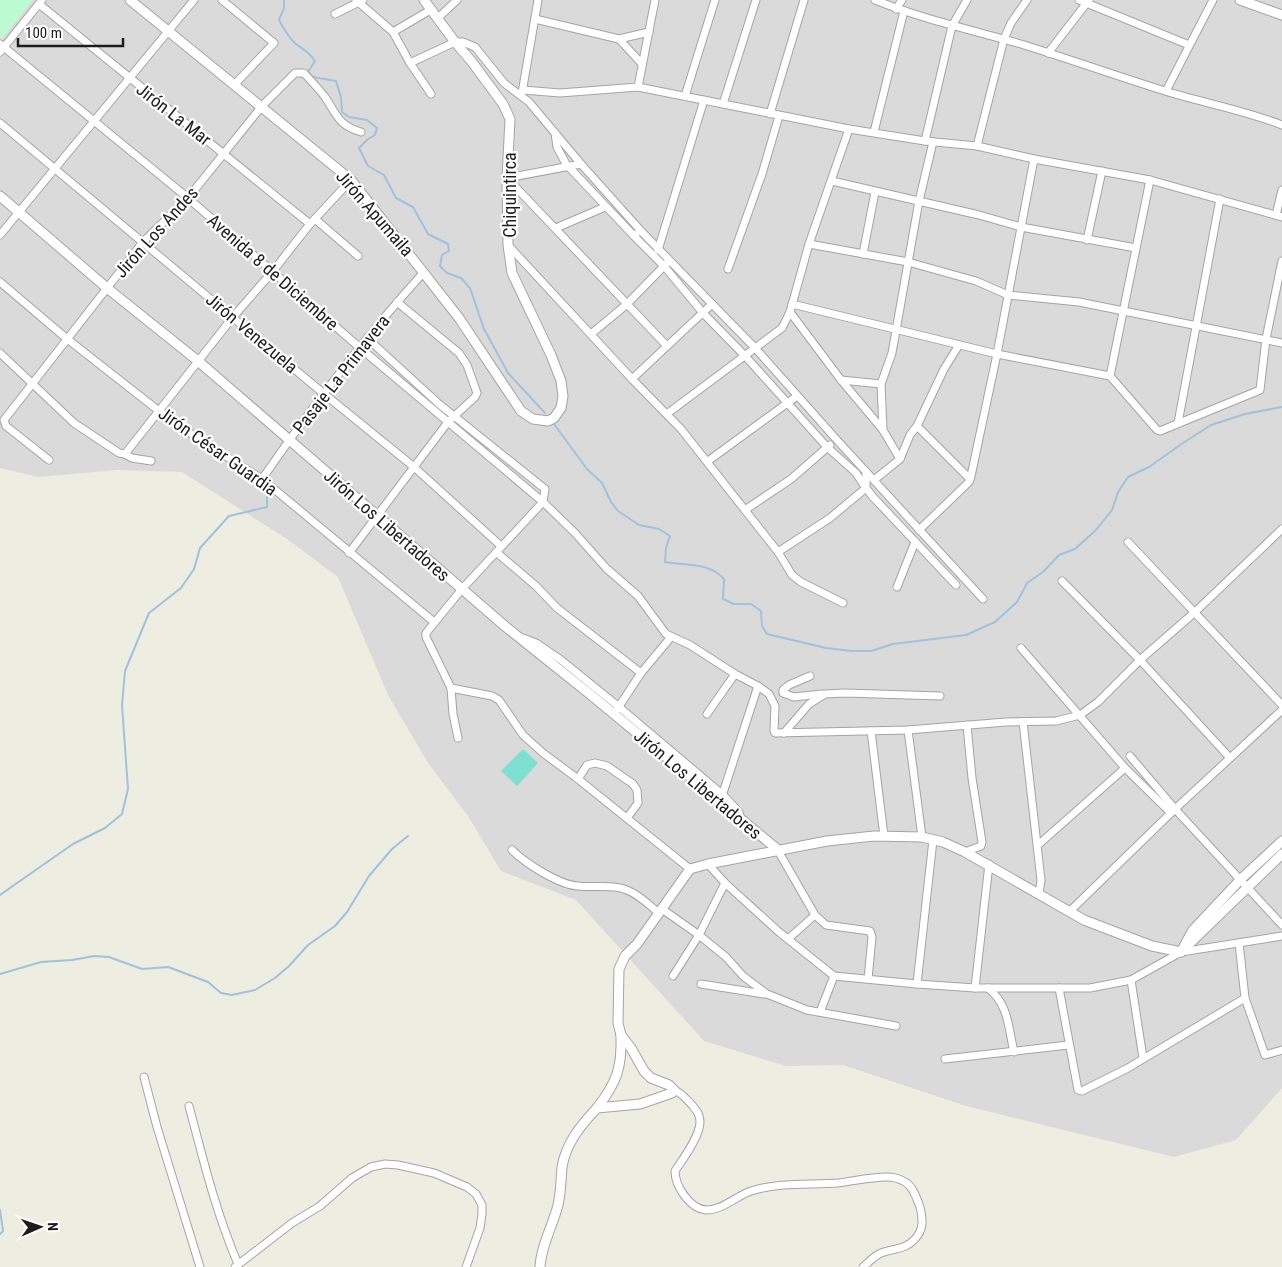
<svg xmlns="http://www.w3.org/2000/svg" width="1282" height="1267" font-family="'Roboto Condensed',sans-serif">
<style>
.residential{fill:#dbdada}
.park{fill:#befad1}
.pitch{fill:#7fdfd1}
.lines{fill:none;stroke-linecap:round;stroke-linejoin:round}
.stream{stroke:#a2c1dd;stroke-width:2}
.minor-casing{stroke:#a4a4a4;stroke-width:9}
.tertiary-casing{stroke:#a4a4a4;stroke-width:11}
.minor{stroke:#fff;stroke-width:7}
.tertiary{stroke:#fff;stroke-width:9}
.labels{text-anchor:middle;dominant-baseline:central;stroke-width:4.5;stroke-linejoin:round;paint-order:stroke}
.street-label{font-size:18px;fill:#1d1d1d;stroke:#fff}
</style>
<rect width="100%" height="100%" fill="#eeede2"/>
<polygon class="residential" points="0,0 1282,0 1282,1088 1236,1140 1174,1157 966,1106 843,1065 786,1066 704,1041 576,900 501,871 468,816 428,763 388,695 338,577 287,539 182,472 117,470 38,477 0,468"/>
<polygon class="park" points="0,0 33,0 2,39 0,37"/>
<polygon class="pitch" points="523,749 538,763 517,786 501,771"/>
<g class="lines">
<g class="stream">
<path d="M284,0V8L279,20C284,29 288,37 296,44C304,50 309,52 315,61L308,72L313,77L336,81L341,97L342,112L349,117L367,120L377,128L375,135L368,139L359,148L368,166L384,175L396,198L413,207L428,234L448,244L449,251L442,255L440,266L447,273L461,278L470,288L484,329L508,373L545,413"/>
<path d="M554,424L587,469L602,483L611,502L618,511L639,525L659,529L670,536L666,548L665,562C686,566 709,562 724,579L723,599L734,604H751L761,611L762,626L767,634L826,648L852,651H871L893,644L966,635L995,622L1017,602L1027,583L1043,572L1059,555L1075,549L1096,530L1112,510L1118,492L1128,477L1149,467L1183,443L1211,425L1245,414L1282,407"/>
<polyline points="0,895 73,844 105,828 122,814 128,789 122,705 125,671 149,613 181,588 194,569 200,548 229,516 267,507 267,493"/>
<polyline points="0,974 41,962 72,960 94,956 109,957 142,969 168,967 208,982 221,993 232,995 255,990 275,978 289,966 308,945 335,926 347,912 369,876 392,849 408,836"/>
<polyline points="0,1210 3,1231 0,1234"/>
</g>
<defs>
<g id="minor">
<polyline points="222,0 274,43 235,84"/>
<polyline points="356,0 393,32 410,63 431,94"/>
<path d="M875,0C922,19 972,30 1021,44C1069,59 1117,76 1165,91C1204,103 1244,110 1282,125"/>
<polyline points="1079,0 1189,45"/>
<polyline points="39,4 310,224"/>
<polyline points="896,9 902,0"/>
<polyline points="335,14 363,0"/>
<polyline points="438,18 457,0"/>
<polyline points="535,19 619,39 649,32"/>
<polyline points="393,32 432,9"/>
<polyline points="619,39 642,64"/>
<polyline points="0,44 188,198 359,347 543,502 575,533 606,568 638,596 666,634 690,645 735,674 758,686 769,694 775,706 774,731 775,733 908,730 1006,722 1056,721 1080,715 1098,702 1140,660 1195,612 1282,529"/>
<polyline points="0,52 42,0"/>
<polyline points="1048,53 1089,0"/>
<polyline points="410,63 455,42 463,42 475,47 504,83 529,102 581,164 641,231 756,349 836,439 983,599"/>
<polyline points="638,87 655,0"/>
<polyline points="523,90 560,93 638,87 849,129 925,141 977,146 1034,159 1150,180 1282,217"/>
<polyline points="1166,91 1213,0"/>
<polyline points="522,93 538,0"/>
<polyline points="685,96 715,0"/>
<polyline points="723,104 756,0"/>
<polyline points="770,114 804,0"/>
<polyline points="0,123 323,393 414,467 501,546"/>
<polyline points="874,132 904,11"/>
<polyline points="555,133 557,147 566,164 633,235 636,234"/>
<polyline points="925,141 952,26 967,0"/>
<polyline points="977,146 1004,39 1011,23 1027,0"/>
<polyline points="507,178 667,346"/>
<polyline points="507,178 581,164"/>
<polyline points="832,181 979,215 1021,227 1136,248"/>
<polyline points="1276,215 1282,190"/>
<polyline points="315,219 358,256"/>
<polyline points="556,228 605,207"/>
<polyline points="0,235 194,0"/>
<polyline points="633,235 664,266 703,313 746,357 827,447 856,473 866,488 830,518 778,552"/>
<polyline points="1087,240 1102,171"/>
<polyline points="809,244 908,262 976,281 1008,295 1079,302 1282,343"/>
<polyline points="508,245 632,379 681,429 778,552 792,575 801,582 843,603"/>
<polyline points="658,250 704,100"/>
<polyline points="863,254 875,192"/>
<polyline points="728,269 762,174 779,116"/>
<polyline points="0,282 66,338 159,411 197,438 262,479 434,622"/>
<polyline points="792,304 997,354 1110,376 1157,430 1160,431 1260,390 1266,339 1282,261"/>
<polyline points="790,312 841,380 883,430 900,459"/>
<polyline points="591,334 626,305 667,263"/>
<polyline points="367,338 439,404 545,489 543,502 462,589 426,633 426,637 451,688 453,714 458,738"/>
<polyline points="0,353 74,423 119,453 125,454 233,317 273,271 310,224 351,180"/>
<polyline points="1110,376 1150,180"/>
<polyline points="632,379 712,304"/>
<polyline points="841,380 881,384"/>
<polyline points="668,413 782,328 790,312 809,244 849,129"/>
<polyline points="1178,423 1220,199"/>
<polyline points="917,426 944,369 959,345"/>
<polyline points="883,430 881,384 892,353 919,201 933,142"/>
<polyline points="125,454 132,458 151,461"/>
<path d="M49,460L6,426L4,420L143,242L188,198L262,106L295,73H304C311,81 319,89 325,97C337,115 338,125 361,132"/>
<polyline points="708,461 797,396"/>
<polyline points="866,472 866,488 873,497 956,585"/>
<path d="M262,479C312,407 365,337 424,272"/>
<polyline points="874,480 900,459 910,435 917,426 970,479"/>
<polyline points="745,510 791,479 830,445"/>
<polyline points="919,530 969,482 971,476 997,354 1034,159"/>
<polyline points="1128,542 1282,705"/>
<polyline points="496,552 536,586 557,608 641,673"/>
<polyline points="349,553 448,422 475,397 477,393 467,365 459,353 397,302"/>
<polyline points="1062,581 1140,660 1230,758"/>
<polyline points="897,587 915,542"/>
<polyline points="523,638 536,643 561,660 619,707 723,795 739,812 741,820"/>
<polyline points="1021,648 1125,768 1171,813"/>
<polyline points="810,676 789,685 783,690 783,693 794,697 822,694"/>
<polyline points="451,688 492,696 499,700 523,735 543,753 578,779 690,869"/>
<polyline points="616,711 641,673 671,637"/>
<polyline points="707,714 735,674"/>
<polyline points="1023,722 1041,880 1039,894"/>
<polyline points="908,730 922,837"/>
<polyline points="871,731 884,836"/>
<polyline points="784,733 809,704 825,694 845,693 940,696"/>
<polyline points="1130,756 1175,809 1282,925"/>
<polyline points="578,779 587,765 595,763 607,766 633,784 637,790 638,803 627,818"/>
<polyline points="721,799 758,686"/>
<polyline points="1038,845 1125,768"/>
<polyline points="777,849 815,915 788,939"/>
<path d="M512,850C525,863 559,885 578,886C593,888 610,884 624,889C637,893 648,904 659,913"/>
<polyline points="965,852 981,846 982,842 972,778 967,725"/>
<polyline points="708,864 725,883 779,932 834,976 917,984 975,988 1090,988 1131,980 1181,952 1282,936"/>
<polyline points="725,883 699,935 726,957 743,976 767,994 807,1010 896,1026"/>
<polyline points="662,909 699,935 673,976"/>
<polyline points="1069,912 1175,809 1282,710"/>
<polyline points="815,915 826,925 870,931 872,937 868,979"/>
<polyline points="1239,943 1245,998 1265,1055 1282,1050"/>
<polyline points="1131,980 1143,1058"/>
<polyline points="701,984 764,994"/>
<polyline points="917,984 933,840"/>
<polyline points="975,988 989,864"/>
<path d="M988,988C1009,1005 1008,1027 1014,1052"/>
<polyline points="1059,988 1078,1090 1082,1091 1128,1068 1245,998"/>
<polyline points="820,1012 834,976"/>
<polyline points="945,1059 1068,1045"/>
<polyline points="144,1077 157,1127 200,1267"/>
<path d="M674,1090C682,1093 686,1099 692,1105C696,1110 700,1114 700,1122C700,1136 683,1159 675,1171C675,1186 690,1209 706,1210C723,1210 736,1196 751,1191C779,1182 808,1185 838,1183C854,1181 870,1177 887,1177C893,1177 900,1179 905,1182C913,1186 917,1199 920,1207C923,1219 924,1229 915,1239C905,1250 894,1248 881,1253C874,1256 869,1262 863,1267"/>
<path d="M189,1106C203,1159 216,1213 238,1264"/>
<polyline points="235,1267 292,1223 320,1206 352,1178 371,1167 385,1164 398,1165 434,1173 467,1187 476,1194 482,1205 482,1214 480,1228 466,1267"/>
</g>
<g id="tertiary">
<polyline points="130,0 351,180 459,318 521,411 533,419 548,421 554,418 561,408 563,396 561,381 551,355 512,273 508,245 507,178 510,119 503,104 472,62 455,42 424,0"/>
<polyline points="1240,0 1282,15"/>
<polyline points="0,196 107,288 198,361 506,627 591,695 777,849"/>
<polyline points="1188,945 1282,854"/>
<polyline points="1181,952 1193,930 1241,879 1282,841"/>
<path d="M597,1108C617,1082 622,1068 621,1035"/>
<path d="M540,1267C541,1246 553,1225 558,1205C561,1192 561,1179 562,1167C566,1143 581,1125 597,1108L640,1104L672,1093L674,1090L669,1085L651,1078L644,1071L631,1048L621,1035L618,1023L619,969L625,956L637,944L690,869L708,864L827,841L874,836L922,837L943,842L965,852L1084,920L1152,946L1181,952"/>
</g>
</defs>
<use href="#minor" class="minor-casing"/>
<use href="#tertiary" class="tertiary-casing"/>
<use href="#minor" class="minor"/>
<use href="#tertiary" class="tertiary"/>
</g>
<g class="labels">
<g class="street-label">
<text transform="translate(174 114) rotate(38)">Jirón La Mar</text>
<text transform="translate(509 195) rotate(-90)">Chiquintirca</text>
<text transform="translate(375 213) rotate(49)">Jirón Apumaila</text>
<text transform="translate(156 232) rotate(-48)">Jirón Los Andes</text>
<text transform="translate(273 272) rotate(41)">Avenida 8 de Diciembre</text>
<text transform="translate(252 333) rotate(40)">Jirón Venezuela</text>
<text transform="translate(341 374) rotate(-52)">Pasaje La Primavera</text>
<text transform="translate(218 451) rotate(35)">Jirón César Guardia</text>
<text transform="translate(387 525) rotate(41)">Jirón Los Libertadores</text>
<text transform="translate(698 784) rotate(40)">Jirón Los Libertadores</text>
</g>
</g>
<g transform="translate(40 1227) rotate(88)" stroke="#ffffff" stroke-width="4" paint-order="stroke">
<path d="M0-4L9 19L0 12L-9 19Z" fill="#1d1d1d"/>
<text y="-8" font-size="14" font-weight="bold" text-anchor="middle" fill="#1d1d1d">N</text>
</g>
<path d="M18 38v8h105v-8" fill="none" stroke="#1d1d1d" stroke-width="2.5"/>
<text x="25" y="38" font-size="15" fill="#1d1d1d" stroke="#ffffff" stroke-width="4" paint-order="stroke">100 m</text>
</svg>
